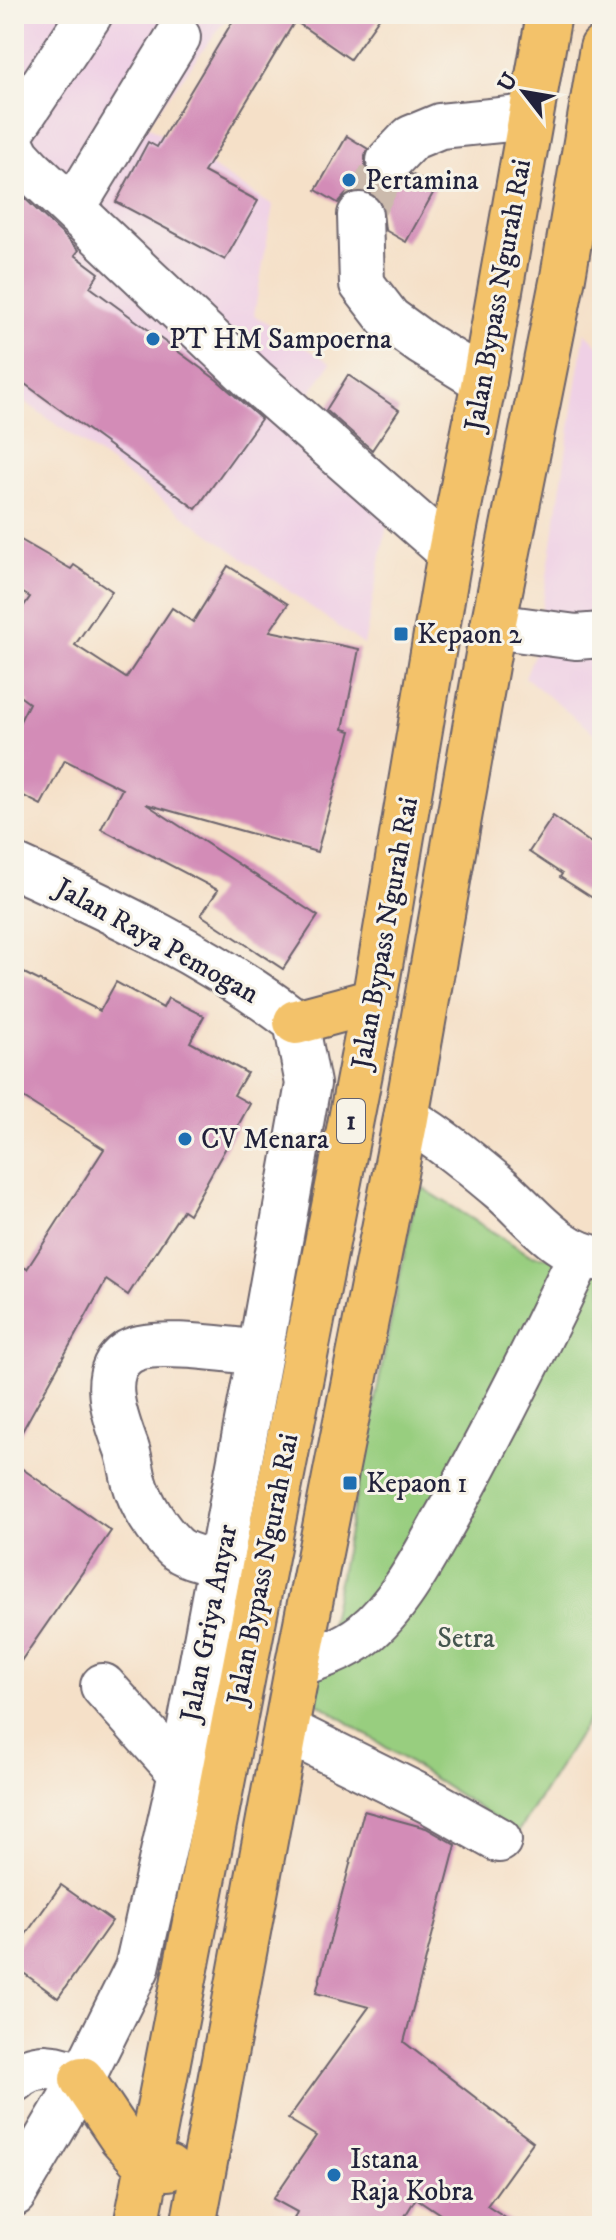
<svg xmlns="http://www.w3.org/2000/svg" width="616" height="2240" font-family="'IM FELL DW Pica',serif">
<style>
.built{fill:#efd0e5}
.green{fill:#98ce7f;stroke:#5d785d;stroke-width:2}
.building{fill:#d38cb7}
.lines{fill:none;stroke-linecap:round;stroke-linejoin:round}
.minor-tunnel{stroke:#cbbaac;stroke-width:44;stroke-dasharray:44 22;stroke-linecap:butt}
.minor-casing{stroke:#6c646c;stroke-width:48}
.highway-casing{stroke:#6c646c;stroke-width:48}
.minor{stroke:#fff;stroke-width:44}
.highway{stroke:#f3c26a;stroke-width:44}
.poi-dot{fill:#1f6fb2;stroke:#f7f3e8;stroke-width:3}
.labels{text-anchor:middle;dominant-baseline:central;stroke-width:6;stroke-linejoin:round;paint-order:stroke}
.shield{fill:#f7f3e8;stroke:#62616f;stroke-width:2}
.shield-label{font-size:26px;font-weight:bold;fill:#22223b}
.poi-label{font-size:28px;fill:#22223b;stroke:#f7f3e8;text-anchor:start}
.street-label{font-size:28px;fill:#22223b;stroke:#f7f3e8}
.park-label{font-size:28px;fill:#45564f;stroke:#f7f3e8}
</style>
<rect width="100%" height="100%" fill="#f7f3e8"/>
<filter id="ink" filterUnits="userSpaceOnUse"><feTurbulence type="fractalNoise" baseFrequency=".0125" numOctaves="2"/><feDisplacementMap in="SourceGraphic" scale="16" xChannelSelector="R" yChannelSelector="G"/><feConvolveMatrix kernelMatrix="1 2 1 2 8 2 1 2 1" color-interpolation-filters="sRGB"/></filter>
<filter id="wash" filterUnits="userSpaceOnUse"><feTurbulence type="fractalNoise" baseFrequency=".006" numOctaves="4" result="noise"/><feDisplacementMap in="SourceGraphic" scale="32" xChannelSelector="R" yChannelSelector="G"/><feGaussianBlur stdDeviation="1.8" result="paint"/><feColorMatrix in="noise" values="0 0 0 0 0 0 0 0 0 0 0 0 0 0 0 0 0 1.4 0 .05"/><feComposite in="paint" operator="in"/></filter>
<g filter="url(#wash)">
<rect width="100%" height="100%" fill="#f5e0c8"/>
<g class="built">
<polygon points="14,14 230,14 147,125 273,206 254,315 331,363 297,412 394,488 364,645 14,394"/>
<polygon points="585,332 602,349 602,740 525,677 535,652"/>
</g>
<polygon class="green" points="418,1185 530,1255 602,1263 602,1699 517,1833 315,1701"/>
<g id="blocks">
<g class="building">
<polygon points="237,14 382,14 350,59 295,21 204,172 258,201 225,260 116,202 148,142 157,147"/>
<polygon points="347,136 368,149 365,156 365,167 372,180 384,185 395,185 411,174 436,188 406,242 385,230 382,203 372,193 358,190 346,194 338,203 316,190"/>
<polygon points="14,188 79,250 75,255 99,273 90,287 217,380 261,419 196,509 14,376"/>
<polygon points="348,375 399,410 372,450 326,410"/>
<polygon points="14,536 71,569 74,565 112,591 75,645 126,678 172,608 193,622 228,566 288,604 270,631 359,649 343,729 351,731 317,852 146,804 318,916 283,969 201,915 218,890 101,829 122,789 65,760 41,805 14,791 14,733 29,703 14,692 14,620 30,597 14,588"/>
<polygon points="553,816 602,851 602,904 560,877 562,874 529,852"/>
<polygon points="14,968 100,1011 116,982 163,1008 168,998 204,1016 190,1042 247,1073 234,1095 250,1104 189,1214 183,1210 128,1295 106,1280 14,1446 14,1262 27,1269 104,1149 14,1092"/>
<polygon points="14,1463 111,1531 14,1671"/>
<polygon points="364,1811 426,1828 456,1845 404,2042 533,2142 487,2206 518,2226 458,2226 416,2198 399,2226 291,2226 297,2212 273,2199 316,2136 288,2119 369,2007 316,1993"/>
<polygon points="61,1885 112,1921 58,1998 14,1966 14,1951"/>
</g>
</g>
</g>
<g filter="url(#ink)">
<use href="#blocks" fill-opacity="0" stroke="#6c646c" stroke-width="2"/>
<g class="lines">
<polyline class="minor-tunnel" points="360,215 389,161"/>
<defs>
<g id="minor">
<polyline points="14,128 90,14"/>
<polyline points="14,148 18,156 30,169 254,380 450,552"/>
<polyline points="389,161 411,138 440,126 530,117"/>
<polyline points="73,208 178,37"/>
<polyline points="360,215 362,284 389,319 422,343 484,381"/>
<polyline points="493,626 576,637 602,635"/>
<path d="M14,866C112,910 211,957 296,1022L308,1084L260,1353L181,1773L137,1968L82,2079L14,2194"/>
<path d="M406,1118C440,1138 470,1163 501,1189C531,1215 559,1255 602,1259"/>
<path d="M221,1564C207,1560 186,1557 175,1547C158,1531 140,1503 134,1480C131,1468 130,1456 125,1444C116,1419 98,1373 127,1353C149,1337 231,1350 260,1353"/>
<path d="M298,1664C321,1657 345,1649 364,1634C401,1605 428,1549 451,1509C497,1425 540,1340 581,1254"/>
<polyline points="103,1686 181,1773"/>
<polyline points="286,1730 433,1803 499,1840"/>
<path d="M14,2080C34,2061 61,2065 82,2079"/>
</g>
<g id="highway">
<polyline points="296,1022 374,1001"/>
<polyline points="82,2079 121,2137 146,2165 168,2168"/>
<polyline points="136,2226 374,1001 450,552 484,381 549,14"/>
<polyline points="193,2226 298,1664 406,1118 493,626 563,277 602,48"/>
</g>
</defs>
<use href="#minor" class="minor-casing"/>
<use href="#highway" class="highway-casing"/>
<use href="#minor" class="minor"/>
<use href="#highway" class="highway"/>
</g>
</g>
<g class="poi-dot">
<circle cx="349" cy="180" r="8"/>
<circle cx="153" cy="339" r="8"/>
<rect x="393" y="626" width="16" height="16" rx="4"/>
<circle cx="185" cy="1139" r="8"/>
<rect x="342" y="1475" width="16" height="16" rx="4"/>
<circle cx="334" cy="2175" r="8"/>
</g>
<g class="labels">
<rect class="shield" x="337" y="1099" width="28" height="44" rx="6"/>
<g class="shield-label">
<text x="351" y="1121">1</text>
</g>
<g class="poi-label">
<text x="365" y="180">Pertamina</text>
<text x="169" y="339">PT HM Sampoerna</text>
<text x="417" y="634">Kepaon 2</text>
<text x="201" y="1139">CV Menara</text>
<text x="366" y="1483">Kepaon 1</text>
<text x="350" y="2159">Istana<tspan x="350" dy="32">Raja Kobra</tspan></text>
</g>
<g class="street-label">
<text transform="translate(498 295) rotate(-80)">Jalan Bypass Ngurah Rai</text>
<text transform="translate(385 933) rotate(-80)">Jalan Bypass Ngurah Rai</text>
<text transform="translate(157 941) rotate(29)">Jalan Raya Pemogan</text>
<text transform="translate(263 1569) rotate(-79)">Jalan Bypass Ngurah Rai</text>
<text transform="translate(209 1623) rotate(-79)">Jalan Griya Anyar</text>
</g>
<g class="park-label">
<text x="466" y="1638">Setra</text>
</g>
</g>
<rect width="616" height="2240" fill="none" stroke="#f7f3e8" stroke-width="48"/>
<g transform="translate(524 92) rotate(301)" stroke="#f7f3e8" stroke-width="6" paint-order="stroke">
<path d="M0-6L14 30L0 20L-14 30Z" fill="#22223b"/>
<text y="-12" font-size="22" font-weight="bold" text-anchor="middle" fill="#22223b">U</text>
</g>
</svg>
